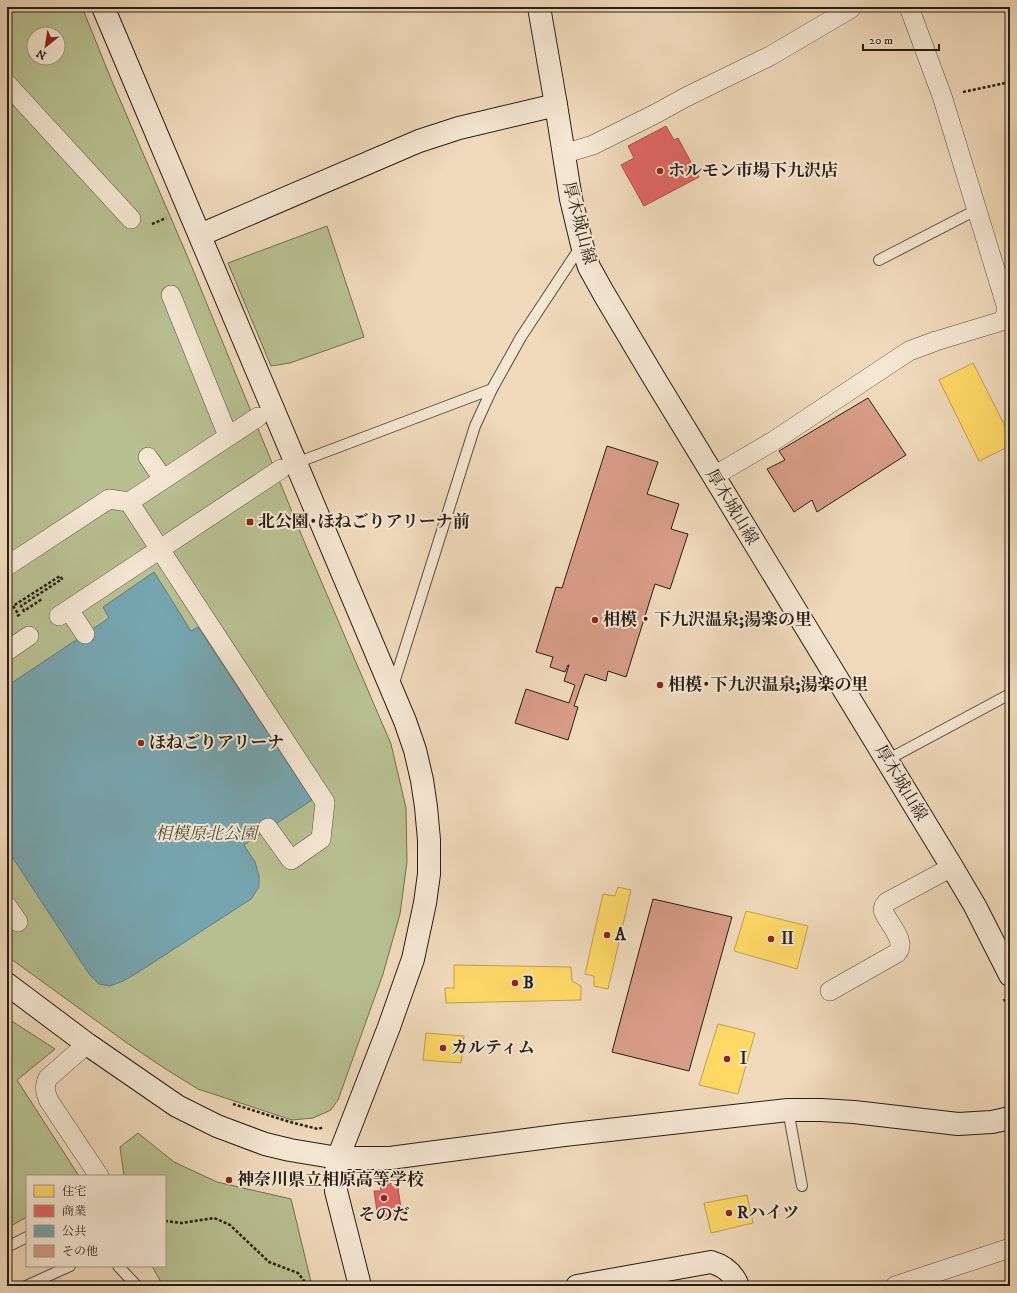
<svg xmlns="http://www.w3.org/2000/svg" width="1017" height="1293" font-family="'IM FELL DW Pica','Noto Serif JP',serif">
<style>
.green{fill:#b8c091;stroke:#706f52;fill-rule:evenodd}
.homes{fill:#ffd966;stroke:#bea14d}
.shops{fill:#e06666;stroke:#a9504d}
.public{fill:#76a5af;stroke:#5f7c80}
.building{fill:#d89d88;stroke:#281e14}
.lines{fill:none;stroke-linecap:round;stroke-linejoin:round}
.lane-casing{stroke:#5a4d3e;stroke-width:12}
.street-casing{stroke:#5a4d3e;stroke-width:20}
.secondary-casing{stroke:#281e14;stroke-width:24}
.path{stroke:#281e14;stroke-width:2.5;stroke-dasharray:3 2;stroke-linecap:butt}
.lane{stroke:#f5e7d3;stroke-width:10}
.street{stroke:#f5e7d3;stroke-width:19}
.secondary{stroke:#f5e7d3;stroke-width:22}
.poi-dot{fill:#8f2418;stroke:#f5e7d3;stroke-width:1.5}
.labels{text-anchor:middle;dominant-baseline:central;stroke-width:4;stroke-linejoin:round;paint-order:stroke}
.poi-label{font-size:17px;font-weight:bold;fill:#281e14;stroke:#f5e7d3;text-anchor:start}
.street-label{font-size:17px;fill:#281e14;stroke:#f5e7d3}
.park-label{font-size:17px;font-style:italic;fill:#534f3a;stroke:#f5e7d3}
</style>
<rect width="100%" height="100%" fill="#f0dabb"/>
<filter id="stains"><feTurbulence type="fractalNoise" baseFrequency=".005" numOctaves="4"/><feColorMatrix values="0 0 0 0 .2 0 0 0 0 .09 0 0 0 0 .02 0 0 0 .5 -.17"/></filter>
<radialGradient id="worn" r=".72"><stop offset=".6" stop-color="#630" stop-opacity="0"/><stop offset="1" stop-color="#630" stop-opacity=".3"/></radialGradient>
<g class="green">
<path d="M7,7H82L111,79L189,260L304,541L391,744L406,808L407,862L400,914L383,974L338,1100L331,1110L313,1118L292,1120L198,1089L164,1068L127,1043L7,956ZM34,34H58V58H34Z"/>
<polygon points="327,226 364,337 290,363 271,366 228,263"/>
<polygon points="7,1018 55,1049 17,1080 79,1176 27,1176 27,1217 7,1228"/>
<polygon points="138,1133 174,1162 217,1182 291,1199 312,1286 163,1286 152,1266 165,1266 165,1176 124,1176 120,1147"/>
</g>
<g class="homes">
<polygon points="973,363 1010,436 1010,446 979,461 939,380"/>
<polygon points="618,887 631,890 608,989 594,986 594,976 585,974 603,894 615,896"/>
<polygon points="746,911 808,926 797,969 734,951"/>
<polygon points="454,965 571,967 572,981 581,986 581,1000 446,1003 445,988 454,988"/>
<polygon points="718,1024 755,1033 738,1094 699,1085"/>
<polygon points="426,1033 464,1036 461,1063 423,1060"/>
<polygon points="747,1195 753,1223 711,1233 704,1203"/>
</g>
<g class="shops">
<polygon points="666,126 674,140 678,138 699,177 644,206 621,165 634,158 628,146"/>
<polygon points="397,1181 402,1215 378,1218 374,1191 381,1191 380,1183"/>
</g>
<polygon class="public" points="154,572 191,631 198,627 312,800 244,845 255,862 259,876 259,887 251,899 137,973 123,981 110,986 99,984 89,974 7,849 7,686 109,618 103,607"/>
<g class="building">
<polygon points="868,398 906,455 817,512 812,500 794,512 767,469 785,460 779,451"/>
<polygon points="607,446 658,462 647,494 679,504 671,529 688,534 670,589 655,584 626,677 608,671 606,681 585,674 574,706 578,707 568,740 515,723 526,689 569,703 575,685 564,681 569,665 568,665 565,672 550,667 553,657 536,652 556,587 562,588"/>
<polygon points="653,899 732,917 689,1071 612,1052"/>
</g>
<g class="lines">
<defs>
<g id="lane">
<polyline points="879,260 978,209"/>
<polyline points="296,463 492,389"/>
<polyline points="393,686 475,426 492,389 521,337 581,246"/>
<polyline points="887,760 1010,694"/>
<polyline points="788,1110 802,1186"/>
<polyline points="7,1247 27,1237"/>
<polyline points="118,1266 137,1286"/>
<polyline points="26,1286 70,1266"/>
</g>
<g id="street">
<polyline points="7,84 131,219"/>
<polyline points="563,154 593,145 657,113 686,97 770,56 850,9 852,7"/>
<polyline points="171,295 228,436"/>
<polyline points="148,457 163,479"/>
<polyline points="714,476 775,440 909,351 936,341 1002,321 1006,314 1006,305 942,96 909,7"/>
<polyline points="129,502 325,802 321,839 291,860 268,828"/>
<polyline points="7,566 109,499 129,502 258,417"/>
<polyline points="69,610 85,634"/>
<polyline points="59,616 281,469"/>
<polyline points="7,651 29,636"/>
<polyline points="7,906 18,922"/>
<path d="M830,991L897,953C908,941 887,923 883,910L884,906L887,902L952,867"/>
<path d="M87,1044L48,1078C44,1086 45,1092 49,1101L99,1176"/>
<polyline points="895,1286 1010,1248"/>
</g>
<g id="secondary">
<polyline points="103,7 405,721 415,750 422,780 426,807 429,840 429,874 425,903 413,959 389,1027 338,1158 336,1173 336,1191 360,1286"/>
<polyline points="539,7 556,105 571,199 582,245 589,267 604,294 654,378 952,867 975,906 1010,975"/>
<polyline points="200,235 419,141 459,128 556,105"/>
<polyline points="7,984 87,1044 177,1106 217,1126 265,1144 290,1150 338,1158 390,1158 564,1135 788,1110 821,1110 854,1112 958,1124 992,1122 1010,1118"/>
<path d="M577,1286L711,1262C725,1266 733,1273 738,1286"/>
</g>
</defs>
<use href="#lane" class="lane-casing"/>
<use href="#street" class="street-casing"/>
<use href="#secondary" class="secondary-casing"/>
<g class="path">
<polyline points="963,92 1010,82"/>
<polyline points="152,224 166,218"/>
<polyline points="17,616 19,615 13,606 60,576 62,579 21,606 24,611 42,599"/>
<polyline points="1004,999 1010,1011"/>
<polyline points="233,1104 290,1122 318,1129 324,1127"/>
<polyline points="165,1221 182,1223 214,1218 230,1225 269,1262 298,1273 308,1286"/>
</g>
<use href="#lane" class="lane"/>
<use href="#street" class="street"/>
<use href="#secondary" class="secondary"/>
</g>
<g class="poi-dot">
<circle cx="660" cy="171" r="4"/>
<rect x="246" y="518" width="8" height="8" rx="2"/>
<circle cx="595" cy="620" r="4"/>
<circle cx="660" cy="685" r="4"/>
<circle cx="141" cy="743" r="4"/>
<circle cx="607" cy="935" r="4"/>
<circle cx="771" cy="939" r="4"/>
<circle cx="515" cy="983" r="4"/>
<circle cx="443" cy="1048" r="4"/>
<circle cx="727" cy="1059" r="4"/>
<circle cx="229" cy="1180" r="4"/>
<circle cx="384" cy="1198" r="4"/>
<circle cx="729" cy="1213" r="4"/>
</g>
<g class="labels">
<g class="poi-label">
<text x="668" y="171">ホルモン市場下九沢店</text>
<text x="258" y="522">北公園･ほねごりアリーナ前</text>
<text x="603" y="620">相模・下九沢温泉;湯楽の里</text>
<text x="668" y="685">相模･下九沢温泉;湯楽の里</text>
<text x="149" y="743">ほねごりアリーナ</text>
<text x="615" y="935">A</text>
<text x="779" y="939">Ⅱ</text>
<text x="523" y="983">B</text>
<text x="451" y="1048">カルティム</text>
<text x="735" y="1059">Ⅰ</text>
<text x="237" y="1180">神奈川県立相原高等学校</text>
<text x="737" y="1213">Rハイツ</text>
<text x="384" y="1215" text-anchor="middle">そのだ</text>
</g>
<g class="street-label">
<text transform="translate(579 223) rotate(75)">厚木城山線</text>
<text transform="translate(732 507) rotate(59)">厚木城山線</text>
<text transform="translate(901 783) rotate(59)">厚木城山線</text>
</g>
<g class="park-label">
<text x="206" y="834">相模原北公園</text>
</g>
</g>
<rect width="1017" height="1293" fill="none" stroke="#f0dabb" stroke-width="24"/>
<rect x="8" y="8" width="1001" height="1277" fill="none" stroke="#281e14" stroke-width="2"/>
<rect x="12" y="12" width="993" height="1269" fill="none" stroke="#281e14"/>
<rect x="26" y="1175" width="140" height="92" fill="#f5e7d3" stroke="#a39787"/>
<rect x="34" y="1185" width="20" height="12" fill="#ffd966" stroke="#a39787"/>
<text x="62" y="1195" font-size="12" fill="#281e14">住宅</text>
<rect x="34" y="1205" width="20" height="12" fill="#e06666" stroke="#a39787"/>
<text x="62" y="1215" font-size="12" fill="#281e14">商業</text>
<rect x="34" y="1225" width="20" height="12" fill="#76a5af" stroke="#a39787"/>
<text x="62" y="1235" font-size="12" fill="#281e14">公共</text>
<rect x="34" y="1245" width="20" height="12" fill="#d89d88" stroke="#a39787"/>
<text x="62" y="1255" font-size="12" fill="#281e14">その他</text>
<g transform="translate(46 46) rotate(210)"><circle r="19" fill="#f5e7d3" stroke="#a39787"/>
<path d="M0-3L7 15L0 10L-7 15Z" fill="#8f2418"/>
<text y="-6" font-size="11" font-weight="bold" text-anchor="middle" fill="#281e14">N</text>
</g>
<path d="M863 44v6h76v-6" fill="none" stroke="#281e14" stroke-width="2"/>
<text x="869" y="44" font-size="12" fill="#281e14" stroke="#f5e7d3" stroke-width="3" paint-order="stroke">20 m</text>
<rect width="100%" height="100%" filter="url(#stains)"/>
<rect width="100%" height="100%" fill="url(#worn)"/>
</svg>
